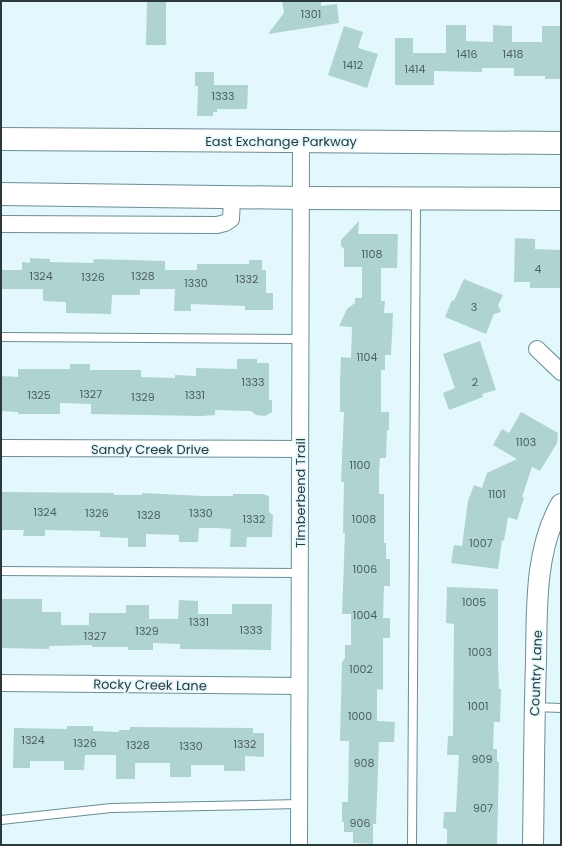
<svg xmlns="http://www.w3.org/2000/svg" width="562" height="846" font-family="Poppins,sans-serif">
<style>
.building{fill:#afd3ce}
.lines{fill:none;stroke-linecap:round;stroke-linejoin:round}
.service-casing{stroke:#6b8e94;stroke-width:10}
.minor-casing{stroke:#6b8e94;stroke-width:18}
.tertiary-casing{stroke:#6b8e94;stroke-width:22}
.secondary-casing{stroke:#6b8e94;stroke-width:24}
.service{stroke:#fff;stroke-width:8}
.minor{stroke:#fff;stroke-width:16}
.tertiary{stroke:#fff;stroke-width:20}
.secondary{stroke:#fff;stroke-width:22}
.labels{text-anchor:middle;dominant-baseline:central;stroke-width:3.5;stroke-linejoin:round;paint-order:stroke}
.number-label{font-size:11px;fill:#4c6060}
.street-label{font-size:13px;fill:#2b393c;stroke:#e2f8fc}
</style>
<rect width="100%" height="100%" fill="#e2f8fc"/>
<g class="building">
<polygon points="147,1 166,1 166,45 146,45"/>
<polygon points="282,1 321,1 321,6 337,4 339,23 268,34 284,13"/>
<polygon points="446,25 466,25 466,41 493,42 493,25 512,26 512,42 542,42 542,26 561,26 561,79 545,79 545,76 514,76 514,68 482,68 482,72 434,71 434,85 395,85 395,38 413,38 413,53 446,53"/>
<polygon points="344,26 363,32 358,48 378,54 367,88 328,75"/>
<polygon points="195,72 214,72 214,85 248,85 247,109 217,109 217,112 213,112 213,116 197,116 198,86 195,86"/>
<polygon points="359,221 358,234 398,234 397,268 381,268 381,301 385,301 384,313 393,313 391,355 385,355 385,370 381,370 381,412 389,412 389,430 387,430 386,458 380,458 379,471 379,494 384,494 384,543 386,543 386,559 390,559 390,586 384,586 383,618 390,618 390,638 383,638 383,690 377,689 377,721 395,722 394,742 379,742 376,824 373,824 373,844 353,843 353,832 344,832 344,822 342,822 342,802 348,802 349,741 340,741 342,662 345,658 345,645 351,645 351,614 342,614 345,533 343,533 344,482 341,482 344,412 340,412 340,380 341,357 351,358 352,327 339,326 347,309 355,303 355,298 362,298 362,267 344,267 344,249 341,246 341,240"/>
<polygon points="515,238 535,239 535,249 561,250 561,288 530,288 530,282 514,282"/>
<polygon points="30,258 50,259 50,262 93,263 94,259 165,261 165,270 197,270 197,264 249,264 249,260 262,260 262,270 266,270 266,293 273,293 273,310 245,310 245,306 191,304 191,311 174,311 175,289 140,289 140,295 112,295 111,314 66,313 66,302 43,301 43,289 1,289 1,270 22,270 22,262 30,263"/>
<polygon points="464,279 503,295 498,305 501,312 494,314 486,334 445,317 452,300 454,301"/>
<polygon points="480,341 496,390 482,394 483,397 449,410 443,393 455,388 443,354"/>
<polygon points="237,359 257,359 257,363 269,363 269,400 272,400 272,412 265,416 256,415 251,411 215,410 215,415 201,416 91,414 91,404 60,403 60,414 18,414 18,412 1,411 1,376 18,377 18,369 70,369 70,364 90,364 90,370 141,370 141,377 175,378 175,375 196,376 196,368 237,369"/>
<polygon points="521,412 558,433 557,443 540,471 532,467 522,497 524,498 517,520 508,517 504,541 502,540 498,569 451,563 454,545 462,546 468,501 474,485 482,488 487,473 517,459 493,445 502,429 509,433"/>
<polygon points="1,492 114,493 114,495 142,495 142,493 203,496 233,496 233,494 262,494 269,496 269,512 273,515 272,537 247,537 246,547 230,547 231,529 218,528 199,528 198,542 179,542 179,535 146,534 146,547 128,547 128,538 100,537 100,531 45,530 45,536 23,536 24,530 1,530"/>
<polygon points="447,587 498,589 498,663 499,689 501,689 500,722 494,722 493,749 497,749 497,762 499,762 497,845 447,845 447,829 443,828 444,812 456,812 459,755 447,755 448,736 453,736 454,624 446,623"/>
<polygon points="1,599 42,599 42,612 61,612 61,625 89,625 89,613 126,613 126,605 149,605 149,619 178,619 179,600 198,601 198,614 232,614 232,604 272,604 271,650 180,649 180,644 153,643 153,650 128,650 128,647 92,647 92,645 49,646 49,649 1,648"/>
<polygon points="67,726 93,726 93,731 119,732 119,730 130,730 130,727 253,728 253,733 264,733 264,757 245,756 245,771 224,771 224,765 191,765 191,777 170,777 170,763 135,763 135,779 116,779 116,755 85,755 84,770 64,770 64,761 30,761 30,768 13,768 14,728 67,729"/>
</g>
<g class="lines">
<defs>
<g id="service">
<polyline points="1,337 300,339"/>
<polyline points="1,571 300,573"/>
<polyline points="534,707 561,708"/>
<polyline points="1,820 111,808 299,804"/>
<polyline points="412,845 416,200"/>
</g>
<g id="minor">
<polyline points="1,224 217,225 225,223 231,219 232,198"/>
<polyline points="537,349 561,372"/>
<polyline points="1,448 300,449"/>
<polyline points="1,683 299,686"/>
<polyline points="299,845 301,141"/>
</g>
<path id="tertiary" d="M533,845C534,784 534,723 536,662C537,611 534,551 561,504"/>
<g id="secondary">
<polyline points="1,139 561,143"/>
<polyline points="1,194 301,198 561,199"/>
</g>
</defs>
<use href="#service" class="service-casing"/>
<use href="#minor" class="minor-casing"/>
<use href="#tertiary" class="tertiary-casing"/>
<use href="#secondary" class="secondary-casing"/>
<use href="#service" class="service"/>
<use href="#minor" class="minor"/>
<use href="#tertiary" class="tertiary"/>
<use href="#secondary" class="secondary"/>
</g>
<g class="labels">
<g class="number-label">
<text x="311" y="14">1301</text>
<text x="467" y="54">1416</text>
<text x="513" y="54">1418</text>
<text x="353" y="65">1412</text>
<text x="415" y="69">1414</text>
<text x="223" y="96">1333</text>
<text x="372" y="254">1108</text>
<text x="538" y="269">4</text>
<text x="41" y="276">1324</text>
<text x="143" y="276">1328</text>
<text x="93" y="277">1326</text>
<text x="247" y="279">1332</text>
<text x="196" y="283">1330</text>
<text x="474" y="307">3</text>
<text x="367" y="357">1104</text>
<text x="253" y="382">1333</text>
<text x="475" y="382">2</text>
<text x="91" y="394">1327</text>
<text x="39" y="395">1325</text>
<text x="195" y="395">1331</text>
<text x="143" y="397">1329</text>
<text x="526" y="442">1103</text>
<text x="360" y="465">1100</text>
<text x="497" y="494">1101</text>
<text x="45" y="512">1324</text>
<text x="97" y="513">1326</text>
<text x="201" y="513">1330</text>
<text x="149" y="515">1328</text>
<text x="254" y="519">1332</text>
<text x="364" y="519">1008</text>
<text x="481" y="543">1007</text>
<text x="365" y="569">1006</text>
<text x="474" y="602">1005</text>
<text x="365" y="615">1004</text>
<text x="199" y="622">1331</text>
<text x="251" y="630">1333</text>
<text x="147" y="631">1329</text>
<text x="95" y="636">1327</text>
<text x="480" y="652">1003</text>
<text x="361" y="669">1002</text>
<text x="478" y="706">1001</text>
<text x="360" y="716">1000</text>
<text x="33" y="740">1324</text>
<text x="85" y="743">1326</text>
<text x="245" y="744">1332</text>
<text x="138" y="745">1328</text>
<text x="191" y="746">1330</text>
<text x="482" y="759">909</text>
<text x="364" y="763">908</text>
<text x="483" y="808">907</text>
<text x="360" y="823">906</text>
</g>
<g class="street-label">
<text x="281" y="141">East Exchange Parkway</text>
<text x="150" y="449">Sandy Creek Drive</text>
<text transform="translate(300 493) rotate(-90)">Timberbend Trail</text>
<text transform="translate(536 673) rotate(-88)">Country Lane</text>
<text transform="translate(150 685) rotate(1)">Rocky Creek Lane</text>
</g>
</g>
<rect width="562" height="846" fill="none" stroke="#2b393c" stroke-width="4"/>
</svg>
